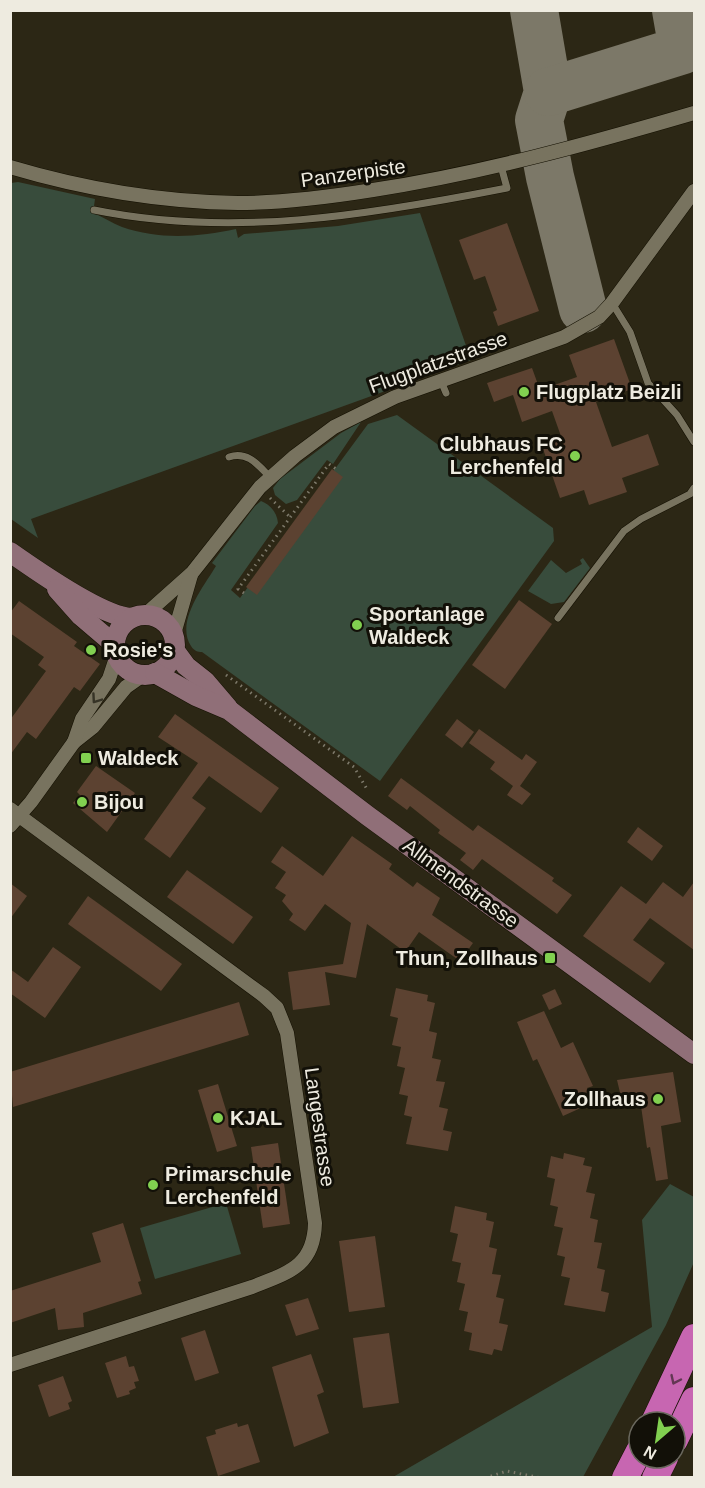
<svg xmlns="http://www.w3.org/2000/svg" width="705" height="1488" font-family="Arial,sans-serif">
<style>
.green{fill:#384c3c}
.lines{fill:none;stroke-linecap:round;stroke-linejoin:round}
.taxiway{stroke:#7c7868;stroke-width:48}
.building{fill:#5c4231}
.lane-casing{stroke:#141002;stroke-width:8}
.street-casing{stroke:#141002;stroke-width:15}
.secondary-casing{stroke:#141002;stroke-width:21}
.highway-casing{stroke:#141002;stroke-width:27}
.path{stroke:#7e7a6b;stroke-width:3;stroke-dasharray:1.5 4.5;stroke-linecap:butt}
.lane{stroke:#78735f;stroke-width:7}
.street{stroke:#78735f;stroke-width:14}
.secondary{stroke:#906f78;stroke-width:20}
.highway{stroke:#c766b1;stroke-width:26}
.oneway{stroke:#363326}
.oneway2{stroke:#633754}
.poi-dot{fill:#81d050;stroke:#121008;stroke-width:2}
.labels{text-anchor:middle;dominant-baseline:central;stroke-width:6;stroke-linejoin:round;paint-order:stroke}
.street-label{font-size:20px;fill:#eeebe0;stroke:#121008}
.poi-label{font-size:20px;font-weight:bold;fill:#eeebe0;stroke:#121008;text-anchor:start}
</style>
<rect width="100%" height="100%" fill="#2c2715"/>
<g class="green">
<path d="M18,182L95,199L93,213C103,217 112,223 122,227C159,240 199,237 236,229L238,238L244,234L338,226L420,213L471,360L31,519L38,538L11,519V183Z"/>
<path d="M397,415L553,528L554,541L380,781L202,652C198,652 194,651 191,646C175,622 204,586 216,566L212,563L255,506L261,501C271,505 277,513 278,523L231,590L240,598L368,424Z"/>
<polygon points="361,422 333,464 327,460 297,500 286,504 275,495 273,488 280,479 341,433"/>
<polygon points="583,558 590,568 564,602 551,604 528,591 551,560 566,573 582,564 580,560"/>
<polygon points="670,1184 694,1197 694,1262 666,1325 583,1477 393,1477 652,1327 642,1220"/>
<polygon points="226,1203 241,1254 155,1279 140,1228"/>
</g>
<g class="lines">
<g class="taxiway">
<polyline points="534,10 548,92 539,120 550,177 583,309"/>
<polyline points="548,92 683,50 676,10"/>
</g>
</g>
<g class="building">
<polygon points="507,223 539,311 498,326 493,312 497,310 485,276 474,280 459,240"/>
<polygon points="614,339 632,389 596,402 612,447 648,434 659,465 622,478 627,492 589,505 584,490 560,498 542,446 562,439 552,411 522,422 513,395 494,402 487,383 532,368 540,390 577,377 569,355"/>
<polygon points="332,469 343,477 257,595 246,587"/>
<polygon points="519,600 552,624 505,689 472,665"/>
<polygon points="19,601 77,642 74,646 100,664 80,691 74,687 36,739 27,732 10,755 10,720 46,671 38,665 44,657 10,633 10,613"/>
<polygon points="175,714 279,788 261,813 209,776 192,798 206,808 170,858 144,839 198,763 158,737"/>
<polygon points="457,719 474,732 462,748 445,735"/>
<polygon points="479,729 522,760 526,754 537,762 520,786 531,794 522,805 507,795 513,786 490,769 495,762 469,743"/>
<polygon points="96,766 135,793 107,832 73,803 80,795 77,792"/>
<polygon points="401,778 473,831 478,825 554,878 552,881 572,895 557,914 482,859 473,870 460,860 466,853 438,833 440,830 410,806 407,810 388,796"/>
<polygon points="638,827 663,846 652,861 627,842"/>
<polygon points="352,836 392,864 389,869 413,887 417,882 440,898 432,915 473,943 460,961 419,932 405,952 367,924 356,978 325,972 330,1005 293,1010 288,972 343,964 351,923 325,904 305,931 289,920 293,914 282,901 286,895 275,888 286,872 271,862 282,846 323,876"/>
<polygon points="187,870 253,917 233,944 167,897"/>
<polygon points="663,882 683,897 694,882 694,950 650,918 633,940 665,963 650,983 583,936 621,886 646,904"/>
<polygon points="10,883 27,896 10,919"/>
<polygon points="88,896 182,964 161,991 68,924"/>
<polygon points="53,947 81,967 45,1018 10,993 10,969 28,982"/>
<polygon points="396,988 428,995 427,1001 435,1003 429,1031 437,1033 432,1058 441,1060 436,1081 445,1082 439,1107 448,1109 443,1130 452,1132 448,1151 406,1144 412,1117 404,1115 408,1096 399,1094 405,1068 397,1066 401,1047 392,1045 398,1018 390,1016"/>
<polygon points="555,989 562,1004 549,1010 542,995"/>
<polygon points="239,1002 249,1035 13,1107 10,1072"/>
<polygon points="544,1011 561,1048 573,1042 593,1086 587,1088 594,1102 563,1116 537,1059 533,1061 517,1022"/>
<polygon points="673,1072 681,1122 661,1126 668,1179 656,1181 650,1147 647,1148 641,1106 638,1100 622,1101 617,1080"/>
<polygon points="218,1084 237,1146 217,1152 198,1090"/>
<polygon points="278,1143 290,1224 263,1228 251,1147"/>
<polygon points="564,1153 585,1158 583,1165 592,1167 586,1192 595,1194 590,1218 598,1220 594,1242 602,1243 597,1268 605,1270 601,1291 609,1293 605,1312 564,1305 570,1278 561,1276 565,1257 557,1255 563,1228 554,1226 558,1207 550,1205 555,1179 547,1177 551,1156 563,1159"/>
<polygon points="455,1206 487,1213 486,1220 494,1222 489,1247 497,1249 492,1274 501,1275 496,1297 504,1299 499,1323 508,1325 502,1351 494,1349 492,1355 469,1350 472,1333 464,1331 468,1312 459,1310 465,1284 457,1282 461,1263 452,1261 458,1234 450,1232"/>
<polygon points="123,1223 141,1281 138,1282 142,1294 83,1313 84,1327 58,1330 55,1308 10,1323 10,1291 101,1262 92,1233"/>
<polygon points="375,1236 385,1307 349,1312 339,1241"/>
<polygon points="308,1298 319,1329 296,1336 285,1305"/>
<polygon points="205,1330 219,1373 195,1381 181,1338"/>
<polygon points="389,1333 399,1403 363,1408 353,1338"/>
<polygon points="311,1354 324,1392 317,1395 329,1433 294,1447 272,1367"/>
<polygon points="126,1356 129,1367 134,1366 139,1381 134,1382 136,1388 129,1391 130,1394 117,1398 105,1363"/>
<polygon points="63,1376 72,1401 68,1403 70,1409 49,1417 38,1385"/>
<polygon points="237,1423 238,1427 248,1424 260,1462 218,1476 206,1437 216,1434 215,1430"/>
</g>
<g class="lines">
<defs>
<g id="lane">
<path d="M94,210C232,238 370,215 507,188L501,166"/>
<polyline points="612,303 630,332 648,383 677,415 694,442"/>
<polyline points="441,381 446,393"/>
<path d="M229,457C248,451 258,465 270,477"/>
<polyline points="558,618 624,531 641,519 690,494 694,488"/>
</g>
<g id="street">
<path d="M10,167C84,189 161,202 238,203C283,203 329,197 373,190C483,173 588,144 694,113"/>
<polyline points="146,614 192,573 260,487 295,456 334,427 395,397 564,337 599,317 612,303 694,191"/>
<polyline points="174,634 191,575"/>
<polyline points="74,742 93,727 126,687 143,675"/>
<path d="M10,809L264,996L277,1008L287,1033L315,1223C314,1267 287,1273 252,1287L10,1365"/>
<polyline points="10,826 31,802 74,742 82,719 109,679 117,655"/>
</g>
<g id="secondary">
<path d="M10,552C37,571 101,616 131,618"/>
<polyline points="57,589 81,616 115,645"/>
<circle cx="145" cy="645" r="30"/>
<polyline points="175,651 186,666 205,681 228,708"/>
<polyline points="155,673 196,696 229,710 368,816 694,1054"/>
</g>
<g id="highway">
<polyline points="654,1422 694,1337"/>
<polyline points="675,1440 694,1400"/>
<polyline points="625,1478 639,1451"/>
<polyline points="655,1478 665,1458"/>
</g>
</defs>
<use href="#lane" class="lane-casing"/>
<use href="#street" class="street-casing"/>
<use href="#secondary" class="secondary-casing"/>
<use href="#highway" class="highway-casing"/>
<g class="path">
<polyline points="270,498 290,517"/>
<polyline points="244,593 238,589 329,464 336,469"/>
<polyline points="226,675 354,767 368,791"/>
<polyline points="485,1478 507,1471 541,1478"/>
</g>
<use href="#lane" class="lane"/>
<use href="#street" class="street"/>
<use href="#secondary" class="secondary"/>
<use href="#highway" class="highway"/>
</g>
<defs><path id="oneway-chevron" d="M-2-3.5L2.5 0L-2 3.5" fill="none" stroke-width="1.6" stroke-linecap="round" stroke-linejoin="round" transform="scale(1.5)"/></defs>
<use class="oneway" href="#oneway-chevron" transform="translate(96 699) rotate(125)"/>
<use class="oneway2" href="#oneway-chevron" transform="translate(675 1380) rotate(115)"/>
<g class="poi-dot">
<circle cx="524" cy="392" r="6"/>
<circle cx="575" cy="456" r="6"/>
<circle cx="357" cy="625" r="6"/>
<circle cx="91" cy="650" r="6"/>
<rect x="80" y="752" width="12" height="12" rx="3"/>
<circle cx="82" cy="802" r="6"/>
<rect x="544" y="952" width="12" height="12" rx="3"/>
<circle cx="658" cy="1099" r="6"/>
<circle cx="218" cy="1118" r="6"/>
<circle cx="153" cy="1185" r="6"/>
</g>
<g class="labels">
<g class="street-label">
<text transform="translate(353 173) rotate(-8)">Panzerpiste</text>
<text transform="translate(438 362) rotate(-20)">Flugplatzstrasse</text>
<text transform="translate(461 883) rotate(36)">Allmendstrasse</text>
<text transform="translate(320 1127) rotate(82)">Langestrasse</text>
</g>
<g class="poi-label">
<text x="536" y="392">Flugplatz Beizli</text>
<text x="563" y="444" text-anchor="end">Clubhaus FC<tspan x="563" dy="23">Lerchenfeld</tspan></text>
<text x="369" y="614">Sportanlage<tspan x="369" dy="23">Waldeck</tspan></text>
<text x="103" y="650">Rosie's</text>
<text x="98" y="758">Waldeck</text>
<text x="94" y="802">Bijou</text>
<text x="538" y="958" text-anchor="end">Thun, Zollhaus</text>
<text x="646" y="1099" text-anchor="end">Zollhaus</text>
<text x="230" y="1118">KJAL</text>
<text x="165" y="1174">Primarschule<tspan x="165" dy="23">Lerchenfeld</tspan></text>
</g>
</g>
<rect width="705" height="1488" fill="none" stroke="#eeebe0" stroke-width="24"/>
<g transform="translate(657 1440) rotate(209)"><circle r="28" fill="#121008" stroke="#6a685e" stroke-width="1.5"/>
<path d="M0-4.5L10 22L0 15L-10 22Z" fill="#81d050"/>
<text y="-9" font-size="16" font-weight="bold" text-anchor="middle" fill="#eeebe0">N</text>
</g>
</svg>
